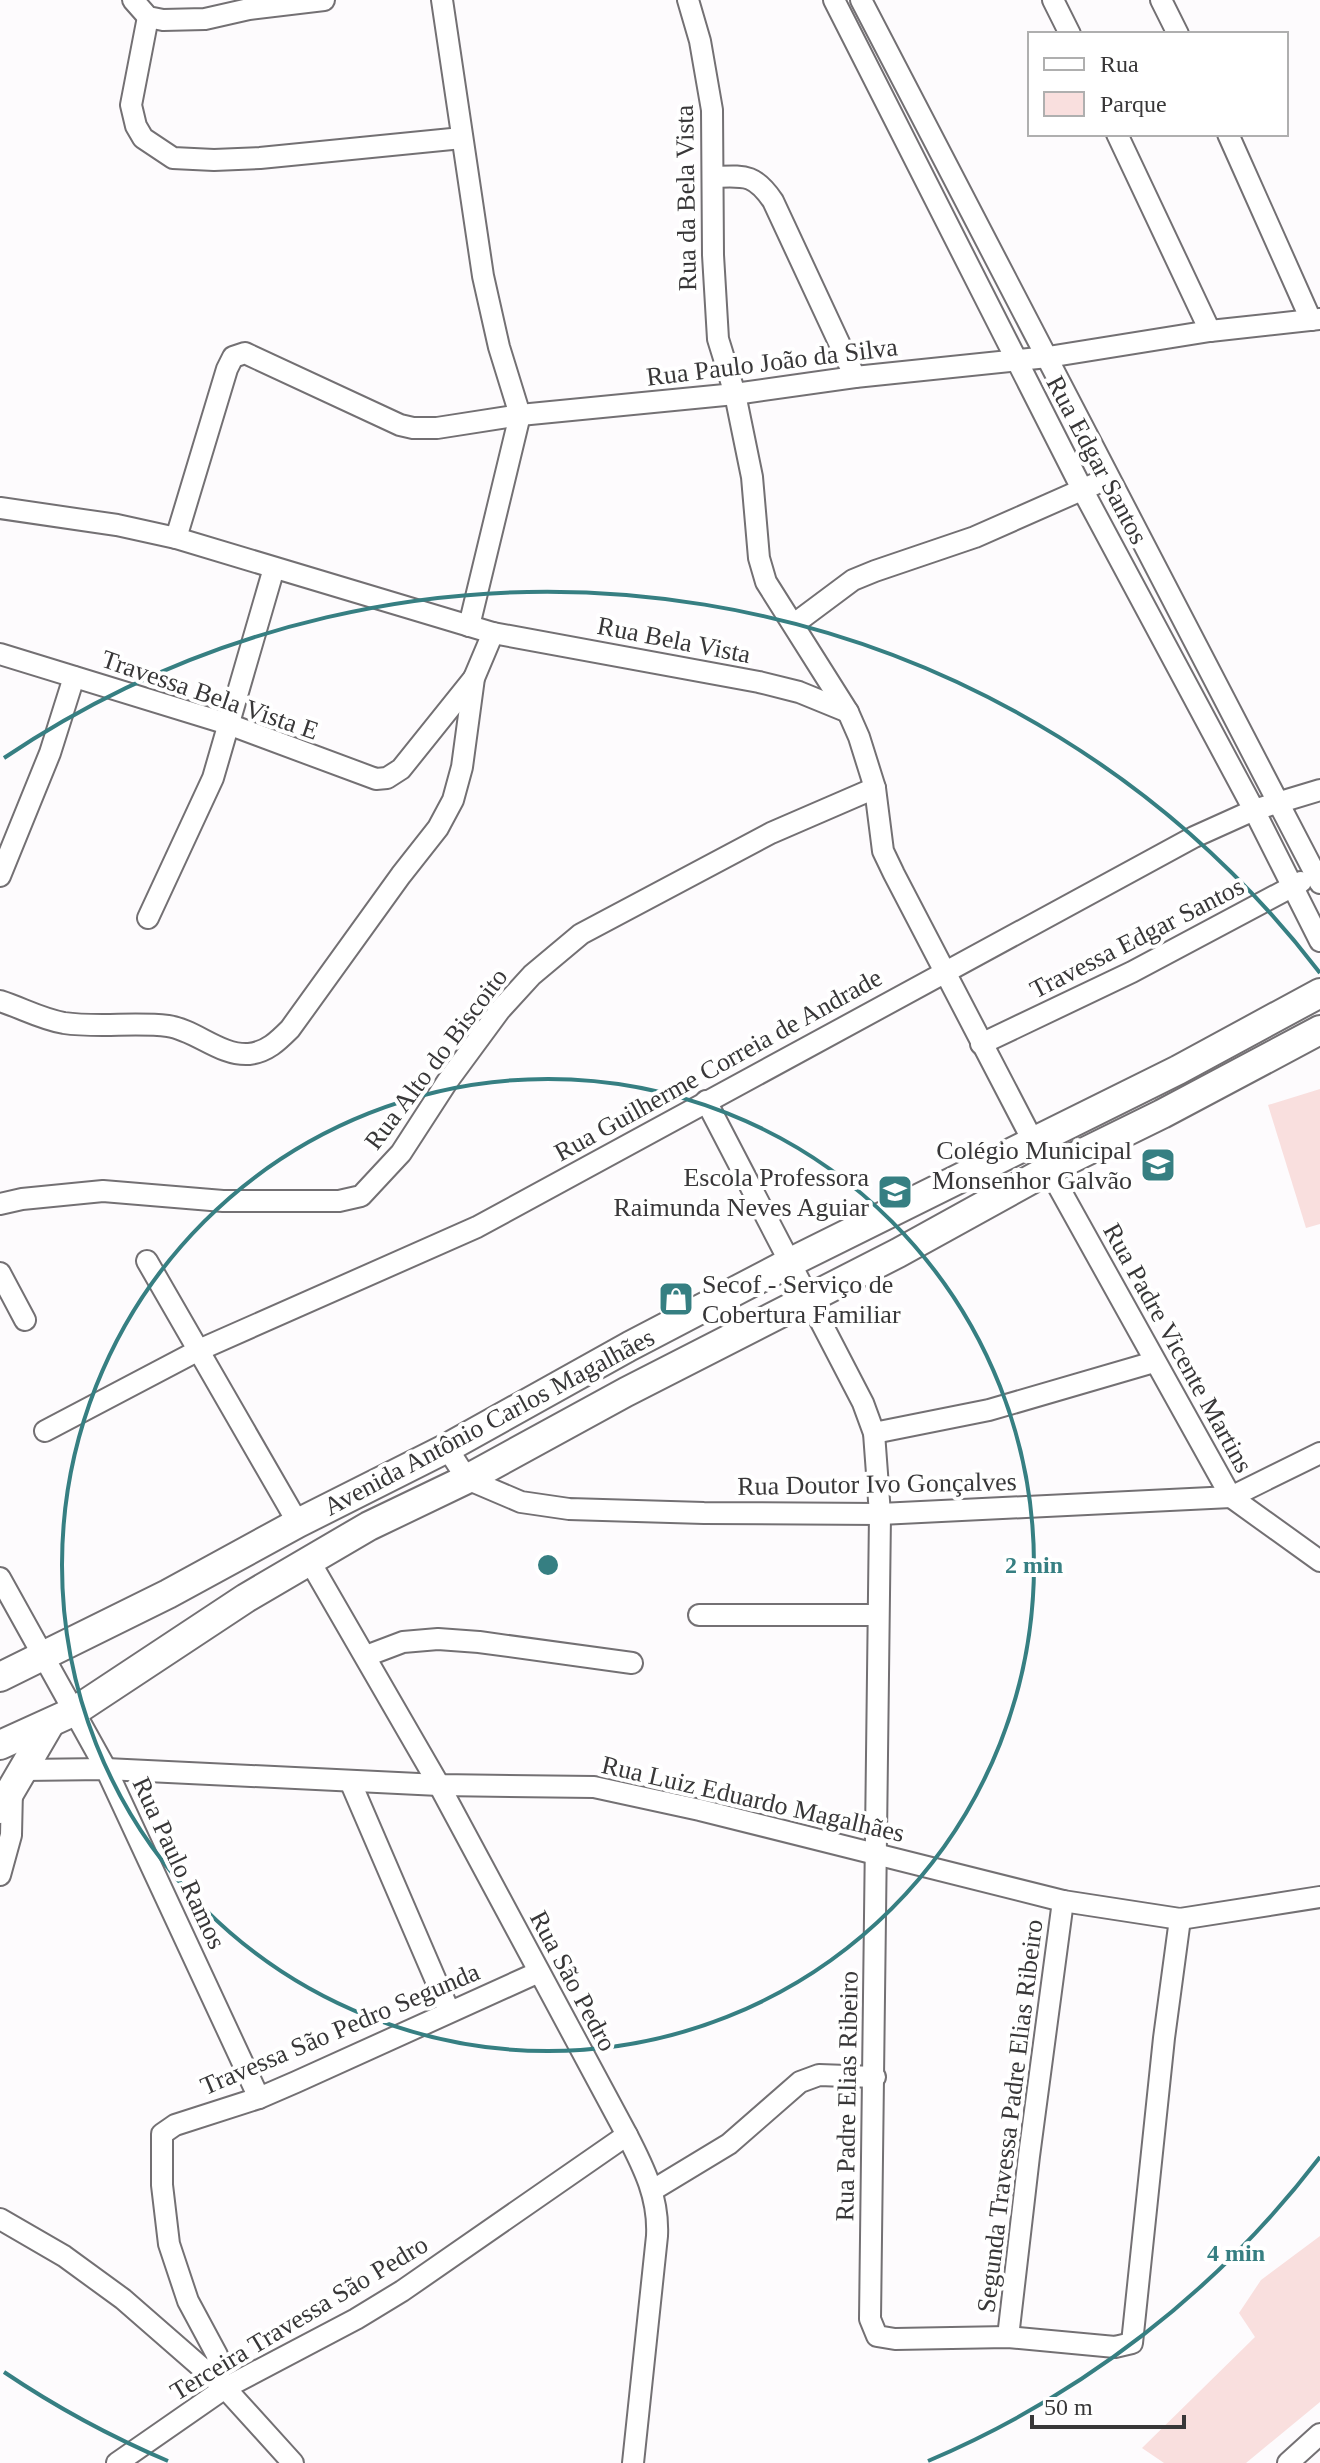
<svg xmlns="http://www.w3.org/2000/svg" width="1320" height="2463" font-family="Georgia,serif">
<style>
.green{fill:#f9dfde}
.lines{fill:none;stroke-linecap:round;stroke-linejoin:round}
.street-casing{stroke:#737073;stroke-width:24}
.secondary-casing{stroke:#737073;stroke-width:32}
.street{stroke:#fff;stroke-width:20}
.secondary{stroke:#fff;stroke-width:28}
.ring{fill:none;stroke:#367f82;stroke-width:4}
.labels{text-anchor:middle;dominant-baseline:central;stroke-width:8;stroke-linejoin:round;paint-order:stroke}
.street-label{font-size:26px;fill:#383738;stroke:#fff}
.poi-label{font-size:26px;fill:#383738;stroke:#fff;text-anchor:end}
.centre{fill:#367f82;stroke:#fff;stroke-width:4}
.ring-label{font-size:24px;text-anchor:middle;font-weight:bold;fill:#367f82;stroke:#fff;stroke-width:8;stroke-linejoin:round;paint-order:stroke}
</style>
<rect width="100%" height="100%" fill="#fdfbfd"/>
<g class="green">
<polygon points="1320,1089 1320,1224 1306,1228 1268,1105"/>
<polygon points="1320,2236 1320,2402 1246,2463 1164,2463 1142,2448 1255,2337 1239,2313 1261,2280"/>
</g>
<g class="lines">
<defs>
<g id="street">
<polyline points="133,0 148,17 163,20 205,19 249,9 324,0"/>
<polyline points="442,0 483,276 499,347 520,415 469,626"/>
<polyline points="688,0 700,41 712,110 713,255 718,339 735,394 752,477 759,558 766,582 848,712 859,737 875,788 883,851 894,874 1033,1141 1231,1497 1320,1561"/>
<polyline points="834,0 1082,489 1254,810 1320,941"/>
<polyline points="861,0 1320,883"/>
<polyline points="1053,0 1070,34"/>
<polyline points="1161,0 1178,34"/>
<polyline points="148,17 131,105 136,126 143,138 173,158 214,160 260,158 462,138"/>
<polyline points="1117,134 1210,331"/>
<polyline points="1228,134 1311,320"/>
<path d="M713,177C744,176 754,173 773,201L855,377"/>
<polyline points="0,508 117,525 176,538 493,633 759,682 799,692 848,712"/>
<polyline points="176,538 227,369 233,357 245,353 400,425 413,428 437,428 520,415 735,394 855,377 1048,357 1210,331 1320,319"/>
<polyline points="794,624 853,580 875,571 975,537 1095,484"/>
<polyline points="0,654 228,724 376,779 387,778 401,769 474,678"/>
<polyline points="0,876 50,753 74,677"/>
<polyline points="148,918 213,778 274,568"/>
<path d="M0,1001C22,1008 41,1019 64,1023C98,1028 134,1022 168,1026C196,1030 220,1056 249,1054C267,1052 278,1041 290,1029L401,875L438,828L453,800L462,767L474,678L493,633"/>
<polyline points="981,1044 1132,972 1301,882"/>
<polyline points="706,1101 863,1403 874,1433 880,1514 870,2319 877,2336 895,2339 1008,2337 1115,2347 1132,2343 1164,2038 1180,1919"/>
<polyline points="0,1204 22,1199 103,1191 223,1201 339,1201 361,1196 401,1153 447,1082 500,1010 532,975 581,934 771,833 875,788"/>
<polyline points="147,1261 298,1523"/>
<polyline points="0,1273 25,1320"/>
<polyline points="45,1431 199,1350 477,1227 1194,837 1254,810 1320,790"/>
<polyline points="874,1433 989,1410 1154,1362"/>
<polyline points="447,1448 467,1479 521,1502 569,1509 704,1513 880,1514 1231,1497 1320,1453"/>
<path d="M309,1560L439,1785L627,2135C644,2168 659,2198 657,2236L633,2463"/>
<polyline points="0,1578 106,1769 259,2098"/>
<polyline points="699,1615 878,1615"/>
<polyline points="366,1656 403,1642 438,1639 479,1642 632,1663"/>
<polyline points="23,1770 106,1769 439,1785 594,1787 700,1810 1063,1901 1180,1919 1320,1897"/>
<polyline points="350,1781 449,2011"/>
<polyline points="0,1875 11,1835 12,1790"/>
<polyline points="653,2190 729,2144 800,2082 819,2075 875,2077"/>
<polyline points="0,2219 64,2256 123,2299 225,2388 293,2463"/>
<polyline points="1008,2337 1029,2156 1063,1901"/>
<polyline points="219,2383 217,2355 188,2301 169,2244 162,2185 162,2134 175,2125 259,2098 296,2082 539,1972"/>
<polyline points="117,2463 225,2388 356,2319 402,2291 627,2135"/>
<polyline points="1288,2463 1320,2434"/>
</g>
<g id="secondary">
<polyline points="0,1677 168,1594 298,1523 447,1448 630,1346 789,1263 1178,1070 1320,993"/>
<polyline points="0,1745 75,1711 246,1598 369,1526 467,1479 626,1392 898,1253 1050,1169 1162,1114 1320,1030"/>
<polyline points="0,1809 49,1725"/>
</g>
</defs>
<use href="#street" class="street-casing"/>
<use href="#secondary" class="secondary-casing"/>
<use href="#street" class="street"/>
<use href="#secondary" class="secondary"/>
</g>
<g class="ring">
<circle cx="548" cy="1565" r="486"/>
<path d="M1320 2157A973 973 0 0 1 928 2461M168 2461A973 973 0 0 1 4 2372M4 758A973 973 0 0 1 1320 973"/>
</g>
<defs>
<symbol id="school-square" viewBox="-11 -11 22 22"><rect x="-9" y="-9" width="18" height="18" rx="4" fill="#367f82" stroke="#fff"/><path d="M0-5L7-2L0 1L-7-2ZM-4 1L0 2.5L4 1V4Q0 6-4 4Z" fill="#fff"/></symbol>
<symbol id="shop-square" viewBox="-11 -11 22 22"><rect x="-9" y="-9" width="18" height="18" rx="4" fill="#367f82" stroke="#fff"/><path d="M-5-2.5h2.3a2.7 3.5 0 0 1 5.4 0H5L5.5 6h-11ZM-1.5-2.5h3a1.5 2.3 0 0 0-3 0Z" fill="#fff"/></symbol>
</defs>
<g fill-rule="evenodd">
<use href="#school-square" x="1138" y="1145" width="40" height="40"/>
<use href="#school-square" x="875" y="1172" width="40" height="40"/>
<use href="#shop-square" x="656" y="1279" width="40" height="40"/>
</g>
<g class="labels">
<g class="street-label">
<text transform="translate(686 198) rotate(-91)">Rua da Bela Vista</text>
<text transform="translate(772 362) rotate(-7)">Rua Paulo João da Silva</text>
<text transform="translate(1097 460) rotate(62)">Rua Edgar Santos</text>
<text transform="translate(674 640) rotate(11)">Rua Bela Vista</text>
<text transform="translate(210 695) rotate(19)">Travessa Bela Vista E</text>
<text transform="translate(1137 938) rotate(-27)">Travessa Edgar Santos</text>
<text transform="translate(436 1059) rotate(-53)">Rua Alto do Biscoito</text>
<text transform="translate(718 1065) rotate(-29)">Rua Guilherme Correia de Andrade</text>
<text transform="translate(1178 1348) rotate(61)">Rua Padre Vicente Martins</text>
<text transform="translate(489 1422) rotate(-28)">Avenida Antônio Carlos Magalhães</text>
<text transform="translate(877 1484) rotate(-1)">Rua Doutor Ivo Gonçalves</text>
<text transform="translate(753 1799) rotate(13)">Rua Luiz Eduardo Magalhães</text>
<text transform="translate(179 1863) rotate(65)">Rua Paulo Ramos</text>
<text transform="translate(573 1981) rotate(62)">Rua São Pedro</text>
<text transform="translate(340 2029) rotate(-23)">Travessa São Pedro Segunda</text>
<text transform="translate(847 2096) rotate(-89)">Rua Padre Elias Ribeiro</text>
<text transform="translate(1010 2116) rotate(-83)">Segunda Travessa Padre Elias Ribeiro</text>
<text transform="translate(299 2318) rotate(-31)">Terceira Travessa São Pedro</text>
</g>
<g class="poi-label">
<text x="1132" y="1150">Colégio Municipal<tspan x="1132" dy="30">Monsenhor Galvão</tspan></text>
<text x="869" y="1177">Escola Professora<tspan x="869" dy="30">Raimunda Neves Aguiar</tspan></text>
<text x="702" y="1284" text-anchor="start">Secof - Serviço de<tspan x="702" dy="30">Cobertura Familiar</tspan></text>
</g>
</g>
<circle cx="548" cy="1565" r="12" class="centre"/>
<g class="ring-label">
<text x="1034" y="1573">2 min</text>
<text x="1236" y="2261">4 min</text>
</g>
<rect x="1028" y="32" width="260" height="104" fill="#ffffff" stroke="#afafaf" stroke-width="2"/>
<rect x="1044" y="58" width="40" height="12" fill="#ffffff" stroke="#afafaf" stroke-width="2"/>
<text x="1100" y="72" font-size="24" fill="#383738">Rua</text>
<rect x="1044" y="92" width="40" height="24" fill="#f9dfde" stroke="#afafaf" stroke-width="2"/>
<text x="1100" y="112" font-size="24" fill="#383738">Parque</text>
<path d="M1032 2415v12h152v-12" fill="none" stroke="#383738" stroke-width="4"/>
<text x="1044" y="2415" font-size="24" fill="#383738" stroke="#ffffff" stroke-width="6" paint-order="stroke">50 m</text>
</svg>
